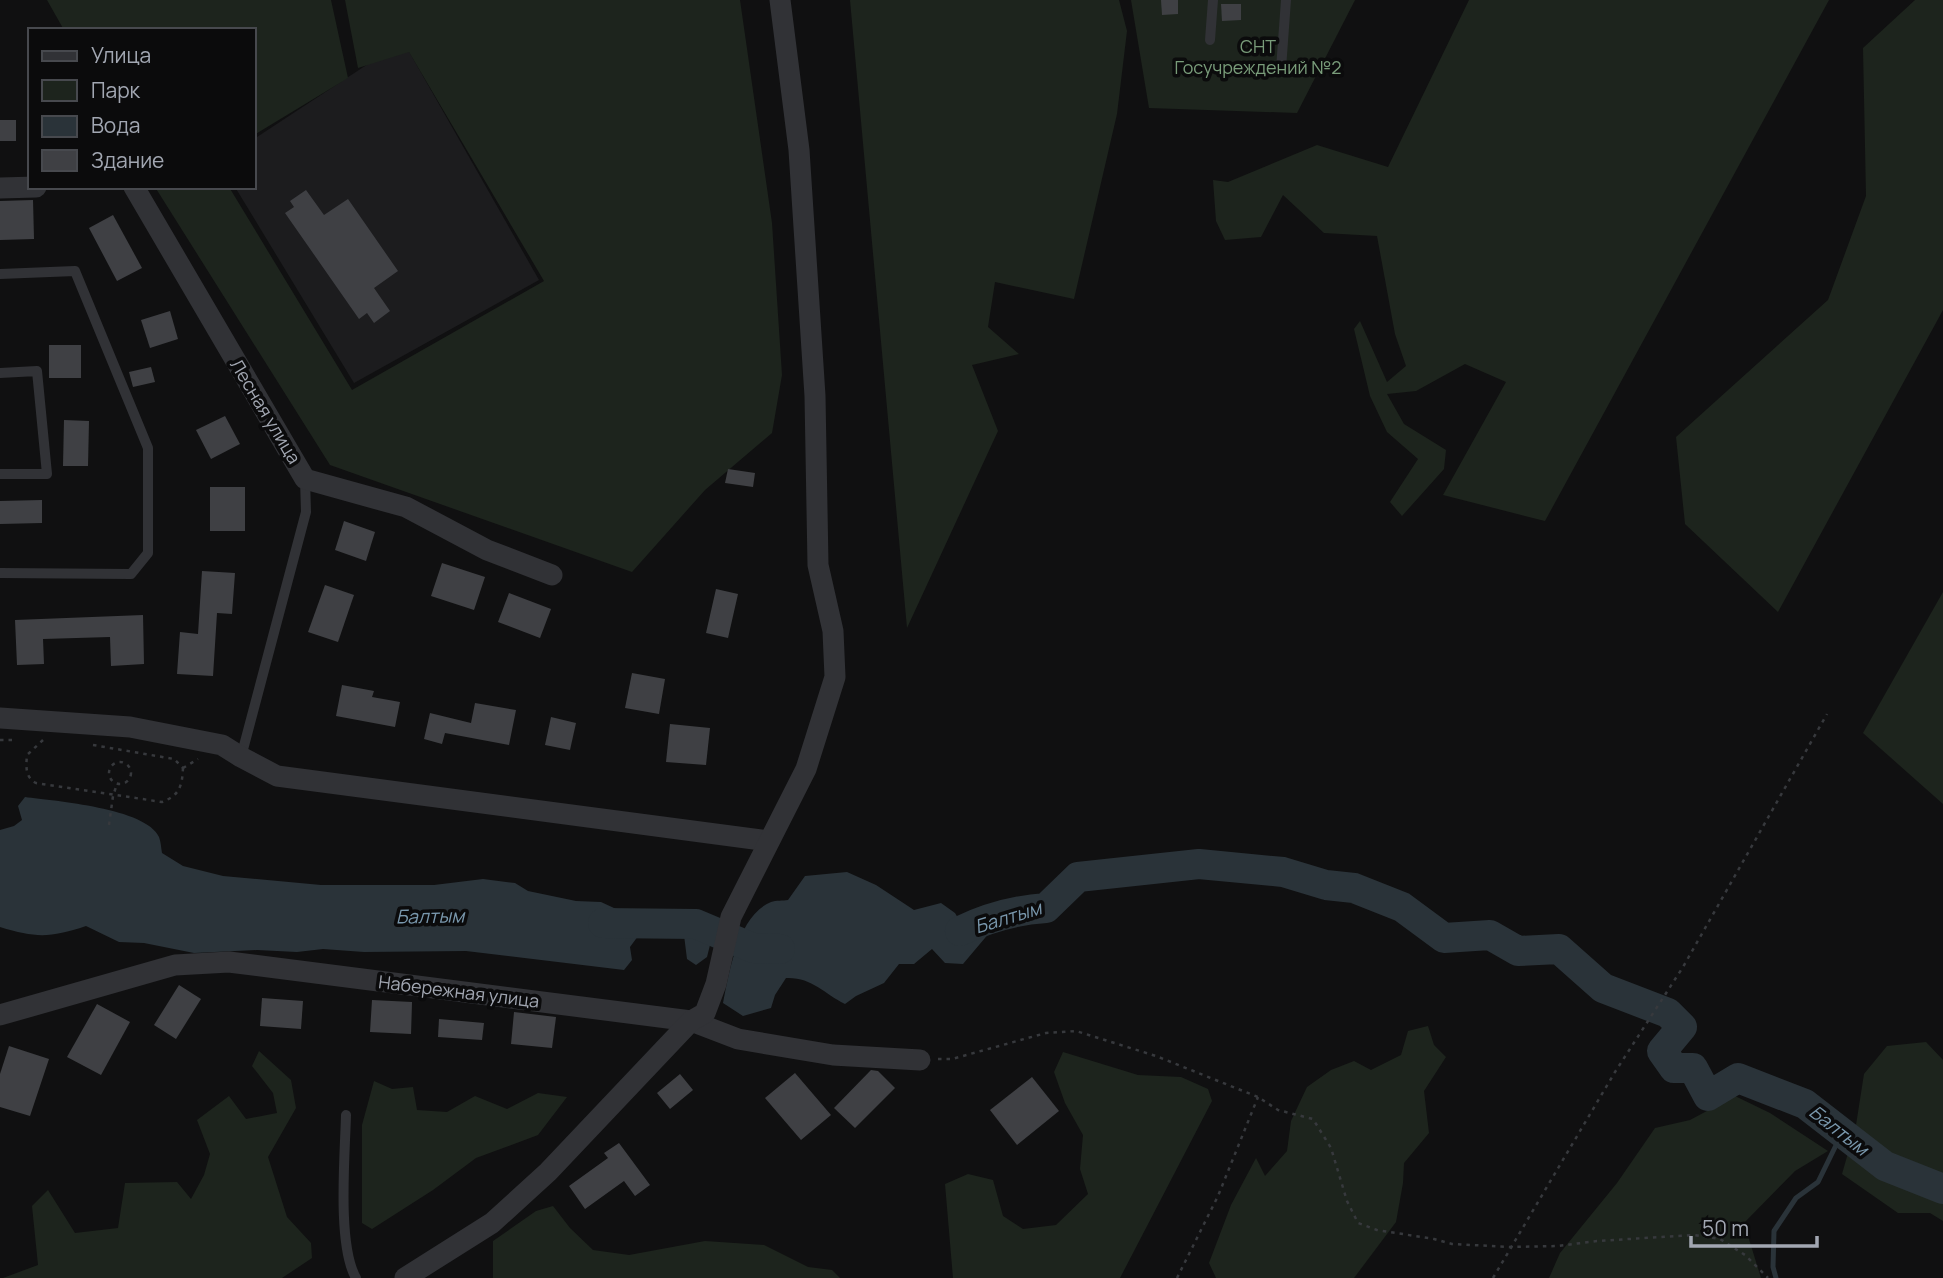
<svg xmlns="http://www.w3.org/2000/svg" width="1943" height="1278" font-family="Manrope,sans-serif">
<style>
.built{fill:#1c1c1e}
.green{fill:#1d241d}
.water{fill:#2a3339}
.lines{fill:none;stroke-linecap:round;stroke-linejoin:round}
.stream{stroke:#2a3339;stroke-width:5}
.river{stroke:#2a3339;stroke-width:30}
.building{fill:#3f4044}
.path{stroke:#37393d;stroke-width:2.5;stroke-dasharray:3.5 5;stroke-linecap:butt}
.service{stroke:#313236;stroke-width:10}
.minor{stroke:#313236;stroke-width:21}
.labels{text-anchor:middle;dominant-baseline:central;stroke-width:7;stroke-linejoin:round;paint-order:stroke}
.park-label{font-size:18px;fill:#799c7a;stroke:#0b0b0c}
.street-label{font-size:18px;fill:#a2a7b2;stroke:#0b0b0c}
.water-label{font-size:19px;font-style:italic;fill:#7997ac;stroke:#0b0b0c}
</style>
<rect width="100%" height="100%" fill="#101011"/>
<polygon class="built" points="403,41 539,280 354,383 235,187 254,187 254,139"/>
<g class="green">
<polygon points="47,0 331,0 348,78 254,135 254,30 64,30"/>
<polygon points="345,0 740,0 772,223 782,375 772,433 705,490 632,572 330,465 155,187 229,187 352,390 544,281 409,52 358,68"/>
<polygon points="850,0 1119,0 1127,31 1117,114 1074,299 995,282 988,327 1019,354 972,365 998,431 907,628"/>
<polygon points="1131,0 1355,0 1297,113 1149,108"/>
<polygon points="1469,0 1829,0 1545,521 1443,495 1506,382 1465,364 1416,391 1387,394 1404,424 1446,450 1444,469 1402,516 1390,502 1418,459 1387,432 1370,396 1354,329 1360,321 1387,382 1406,366 1395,334 1377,236 1324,233 1283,195 1261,237 1225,240 1216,221 1213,180 1228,182 1317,145 1388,167"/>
<polygon points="1915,0 1943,0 1943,310 1778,612 1685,524 1676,437 1828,300 1866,196 1863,48"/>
<polygon points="1943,592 1943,804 1863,733"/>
<polygon points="1428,1026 1434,1045 1446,1057 1424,1091 1429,1133 1404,1163 1403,1183 1396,1222 1354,1278 1216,1278 1209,1263 1231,1205 1256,1158 1265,1176 1287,1151 1291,1121 1307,1087 1331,1070 1354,1061 1371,1070 1401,1055 1408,1031"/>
<polygon points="1926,1042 1943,1060 1943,1221 1930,1213 1898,1213 1842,1174 1856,1125 1864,1074 1887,1046"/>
<polygon points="259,1051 291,1080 296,1108 268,1157 287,1217 311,1243 312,1258 282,1278 3,1278 38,1265 32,1206 48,1190 75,1233 118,1228 125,1183 177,1182 191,1199 204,1175 210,1154 197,1120 229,1096 246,1119 277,1113 273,1093 252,1066"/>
<polygon points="1063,1052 1138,1075 1181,1077 1208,1089 1212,1101 1120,1278 953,1278 945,1184 968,1174 993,1180 1003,1216 1023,1229 1056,1225 1088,1194 1080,1169 1083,1135 1065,1103 1054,1072"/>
<polygon points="374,1081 392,1089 413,1087 417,1110 447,1112 475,1096 507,1109 538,1093 567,1097 538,1135 476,1158 433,1190 372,1229 362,1223 362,1125"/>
<polygon points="1735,1096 1770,1113 1828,1151 1795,1171 1744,1223 1761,1278 1549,1278 1560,1253 1617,1183 1655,1128 1690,1120"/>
<polygon points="553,1206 570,1228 593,1250 629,1255 705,1241 764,1245 808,1267 832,1270 840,1278 493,1278 493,1241 536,1211"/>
</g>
<g class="water">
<path d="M25,797C55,801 146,808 159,837C161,842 161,848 162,853L183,866L223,876L321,885H434L483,879L515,883L528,891L576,901L601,902L627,914L643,918L644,928L630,947L632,960L624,970L466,951L364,952L323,949L297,952L257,950L194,953L144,943L119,942L86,926C50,938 36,938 0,927V830L14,826L22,820L18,806Z"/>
<path d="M847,872L876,885L914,910L941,903L955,913L961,923L978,917L990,907L1001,919L963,964L945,963L932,949L914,964H899L884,983L856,996L845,1004C823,993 812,977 786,978L775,995L771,1008L743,1016L723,1003C729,973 738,915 771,902C776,900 783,901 788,900L805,876Z"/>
<polygon points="693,917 710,922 713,933 707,957 696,965 687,959 683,927"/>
</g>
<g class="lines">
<polyline class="stream" points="1776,1278 1773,1267 1774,1231 1796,1198 1818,1182 1842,1133"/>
<g class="river">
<polyline points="603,923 696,924 753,948 780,949"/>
<path d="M960,931C987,918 1016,910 1046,908L1078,877L1199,864L1283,872L1326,885L1354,888L1402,907L1444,938L1490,935L1518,951L1559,949L1603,988L1668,1013L1682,1027L1662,1051L1674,1068H1693L1708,1096L1738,1078L1805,1104L1885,1166L1943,1189"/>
</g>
</g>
<g class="building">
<polygon points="1161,0 1178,0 1178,14 1162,15"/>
<polygon points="1221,4 1241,4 1241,20 1222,21"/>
<rect x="0" y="120" width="16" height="21"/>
<polygon points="306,190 324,215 348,199 398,271 374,288 390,311 374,323 367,313 359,319 285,213 294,207 290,201"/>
<polygon points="33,200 34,239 0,240 0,201"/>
<polygon points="113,215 142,268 117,281 89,228"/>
<polygon points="170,311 178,339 150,348 141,320"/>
<rect x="49" y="345" width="32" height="33"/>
<polygon points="151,367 155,382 133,387 129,372"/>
<polygon points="225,416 240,444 211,459 196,430"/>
<polygon points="64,420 89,421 88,466 63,466"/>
<polygon points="728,469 755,473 753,487 725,483"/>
<rect x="210" y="487" width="35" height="44"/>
<polygon points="42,500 42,523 0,524 0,501"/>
<polygon points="344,521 375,532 366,561 335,550"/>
<polygon points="442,563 485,577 474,610 431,596"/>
<polygon points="202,571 235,573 232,614 217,613 213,676 177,674 180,632 198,634"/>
<polygon points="325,585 354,595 338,642 308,632"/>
<polygon points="716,589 738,594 728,638 706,633"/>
<polygon points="509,593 551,609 540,638 498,622"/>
<polygon points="143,615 144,664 111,666 110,637 43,639 44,664 17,665 15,620"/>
<polygon points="632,673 665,679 659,714 625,708"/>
<polygon points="342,685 374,691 372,697 400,702 395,727 336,716"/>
<polygon points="475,703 516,710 509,745 445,733 442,744 424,739 430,713 471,723"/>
<polygon points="551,717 576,723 570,750 545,745"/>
<polygon points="670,724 710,728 706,765 666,762"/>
<polygon points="179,985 201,999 176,1039 154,1025"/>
<polygon points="262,998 303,1001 301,1029 260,1026"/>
<polygon points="372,1000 412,1002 411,1034 370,1032"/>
<polygon points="97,1004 130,1022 101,1075 67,1057"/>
<polygon points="514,1012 556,1017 552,1048 511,1044"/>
<polygon points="439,1019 484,1023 482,1040 438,1037"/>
<polygon points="9,1046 49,1059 30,1116 0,1107 0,1074"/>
<polygon points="871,1070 878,1071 895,1088 855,1128 834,1108"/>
<polygon points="795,1073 831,1115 801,1140 765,1098"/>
<polygon points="680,1074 693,1090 670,1109 657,1093"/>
<polygon points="1032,1077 1059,1111 1017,1145 990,1110"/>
<polygon points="619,1143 650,1185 635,1196 624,1181 585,1209 569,1186 608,1158 604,1153"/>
</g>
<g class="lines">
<g class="path">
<polyline points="0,740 17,740"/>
<path d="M43,740L27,755C26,767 25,777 36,783L162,802C180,795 182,786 183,768"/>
<polyline points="93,745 174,759 183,768"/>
<circle cx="120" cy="773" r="11"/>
<polyline points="183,768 198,759"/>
<polyline points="109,825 113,796 117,784"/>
<polyline points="938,1059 952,1059 1046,1033 1076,1031 1156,1056 1258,1097 1278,1110 1313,1119 1331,1148 1347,1201 1358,1223 1377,1230 1434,1239 1452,1244 1511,1247 1558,1246 1597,1241 1694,1235 1720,1239 1745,1255 1768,1278"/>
<polyline points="1177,1278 1218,1196 1258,1097"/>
<polyline points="1493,1278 1615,1072 1683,967 1827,714"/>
</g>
<g class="service">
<polyline points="1210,40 1213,0"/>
<polyline points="1281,69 1286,0"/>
<polyline points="0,274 75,271 148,448 148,553 131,574 0,573"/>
<polyline points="0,373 37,371 47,474 0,474"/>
<polyline points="241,757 306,512 305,479"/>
<path d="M346,1115C345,1155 337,1245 356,1278"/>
</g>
<g class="minor">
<polyline points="134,187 305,479 406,507 487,550 552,575"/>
<polyline points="0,188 36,187"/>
<polyline points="0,718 130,727 222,745 241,757 277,776 769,841"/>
<polyline points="0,1015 175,965 229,962 691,1021 738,1039 833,1055 920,1060"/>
<polyline points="405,1278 492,1223 548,1172 691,1021 705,1013 716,984 731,917 806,769 835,677 833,631 818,565 815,396 799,150 780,0"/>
</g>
</g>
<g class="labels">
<g class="park-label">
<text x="1258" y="46">СНТ<tspan x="1258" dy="21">Госучреждений №2</tspan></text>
</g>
<g class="street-label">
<text transform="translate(266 411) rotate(59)">Лесная улица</text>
<text transform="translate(459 991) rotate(7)">Набережная улица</text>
</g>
<g class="water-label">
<text transform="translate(430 916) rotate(-1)">Балтым</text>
<text transform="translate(1008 917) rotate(-17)">Балтым</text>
<text transform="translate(1839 1130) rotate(38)">Балтым</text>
</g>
</g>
<rect x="28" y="28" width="228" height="161" fill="#0b0b0c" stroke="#47494e" stroke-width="2"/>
<rect x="42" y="51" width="35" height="10" fill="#313236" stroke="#47494e" stroke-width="2"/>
<text x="91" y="63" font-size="21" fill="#a2a7b2">Улица</text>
<rect x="42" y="80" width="35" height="21" fill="#1d241d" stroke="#47494e" stroke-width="2"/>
<text x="91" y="98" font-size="21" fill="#a2a7b2">Парк</text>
<rect x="42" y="116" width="35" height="21" fill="#2a3339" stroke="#47494e" stroke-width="2"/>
<text x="91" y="133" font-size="21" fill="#a2a7b2">Вода</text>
<rect x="42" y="150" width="35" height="21" fill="#3f4044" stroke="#47494e" stroke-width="2"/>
<text x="91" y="168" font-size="21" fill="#a2a7b2">Здание</text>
<path d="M1691 1236v10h126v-10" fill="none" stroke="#a2a7b2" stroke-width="3.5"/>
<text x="1702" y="1236" font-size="21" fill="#a2a7b2" stroke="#0b0b0c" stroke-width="5" paint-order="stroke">50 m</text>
</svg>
